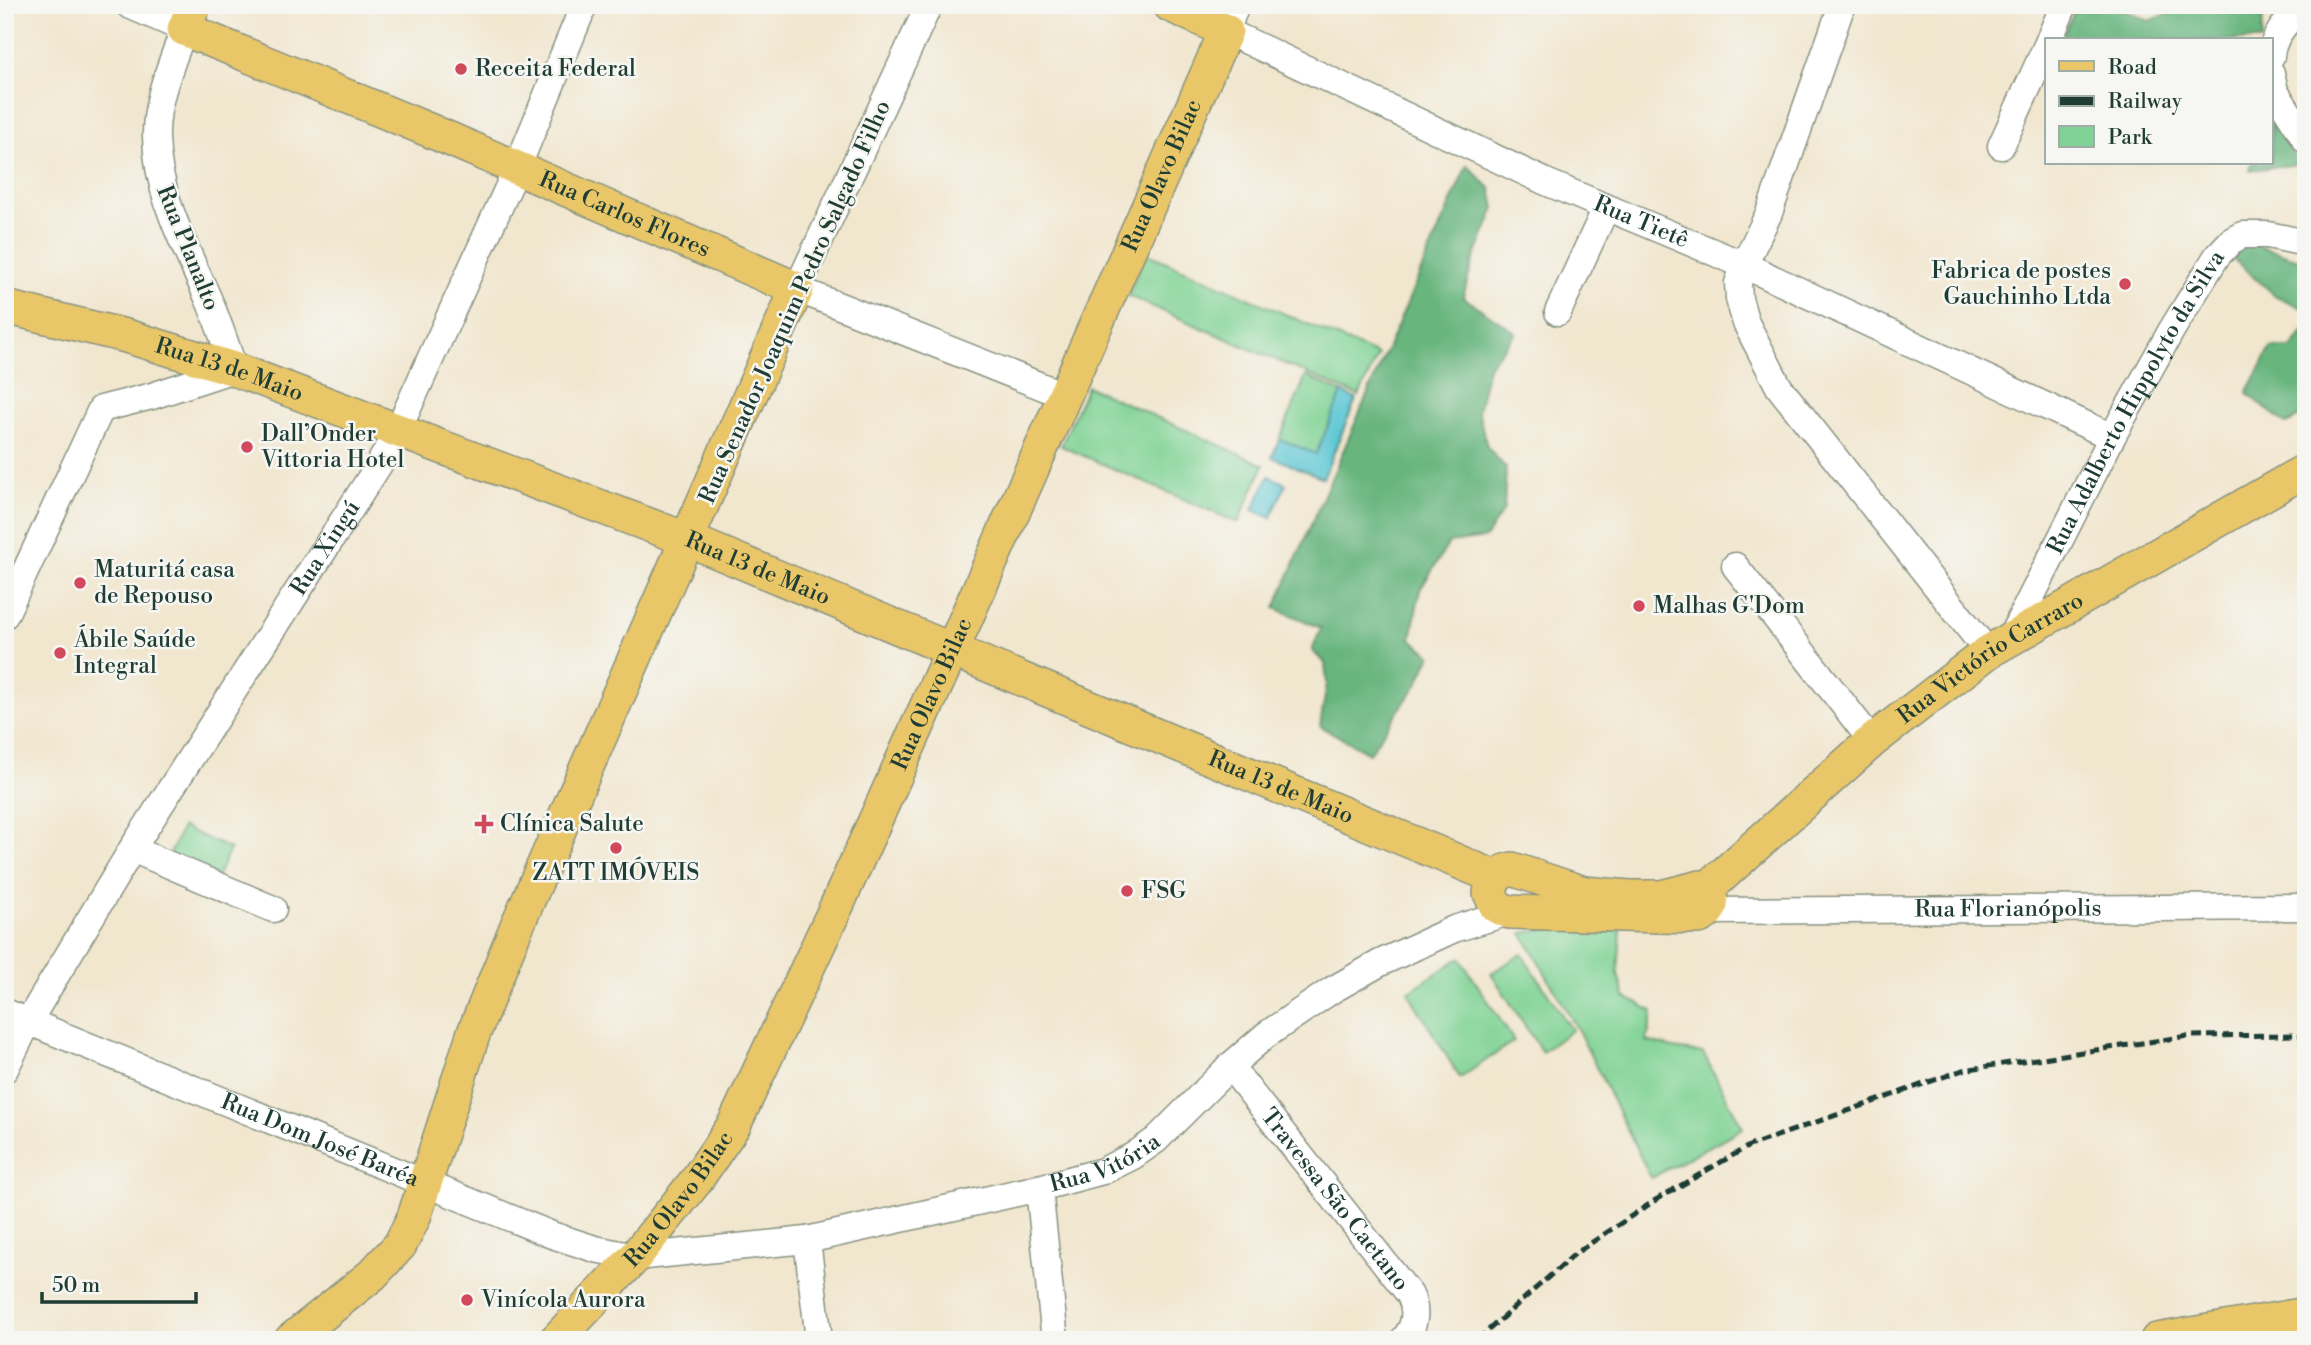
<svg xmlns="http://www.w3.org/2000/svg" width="2311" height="1345" font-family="'Libre Bodoni',serif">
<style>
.green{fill:#81d395;stroke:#508864;stroke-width:2}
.forest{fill:#68b57e;stroke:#447959;stroke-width:2}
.water{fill:#5ac6d3;stroke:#3c8284;stroke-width:2}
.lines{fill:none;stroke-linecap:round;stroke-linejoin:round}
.minor-casing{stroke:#889281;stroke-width:29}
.major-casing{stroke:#889281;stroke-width:36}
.minor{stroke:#fff;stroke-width:26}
.major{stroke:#e9c769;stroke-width:33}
.rail{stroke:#1f3d34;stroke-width:5;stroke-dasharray:10 5;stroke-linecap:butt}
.poi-dot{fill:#d1495b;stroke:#f6f6f2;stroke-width:2.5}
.labels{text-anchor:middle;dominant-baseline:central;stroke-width:5;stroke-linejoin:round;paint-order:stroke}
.poi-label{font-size:23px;fill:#1f3d34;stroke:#f6f6f2;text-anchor:start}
.street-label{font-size:23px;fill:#1f3d34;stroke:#f6f6f2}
</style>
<rect width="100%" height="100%" fill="#f6f6f2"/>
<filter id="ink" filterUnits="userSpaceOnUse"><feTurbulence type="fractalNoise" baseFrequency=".0143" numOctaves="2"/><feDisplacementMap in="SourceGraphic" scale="14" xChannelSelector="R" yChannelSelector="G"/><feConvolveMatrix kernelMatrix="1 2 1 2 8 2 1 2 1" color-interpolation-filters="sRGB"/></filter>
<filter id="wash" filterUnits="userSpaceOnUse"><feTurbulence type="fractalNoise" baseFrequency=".00686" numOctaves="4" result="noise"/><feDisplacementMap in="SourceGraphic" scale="28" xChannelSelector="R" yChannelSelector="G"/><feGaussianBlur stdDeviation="1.57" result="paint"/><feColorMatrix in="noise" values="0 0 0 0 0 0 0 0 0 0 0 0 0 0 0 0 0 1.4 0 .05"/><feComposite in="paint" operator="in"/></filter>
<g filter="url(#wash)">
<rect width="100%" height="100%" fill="#f1e6ce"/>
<g class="green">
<polygon points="1146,253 1378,355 1359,396 1128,296"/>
<polygon points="1306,376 1356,399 1323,478 1272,457"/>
<polygon points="1087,386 1264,465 1238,523 1061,446"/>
<polygon points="182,827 230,849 217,878 169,856"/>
<polygon points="1569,925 1621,930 1618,974 1625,997 1653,1011 1647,1041 1680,1050 1703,1053 1743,1128 1651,1178 1579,1032 1522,933"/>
<polygon points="1522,954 1572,1030 1542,1052 1491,973"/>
<polygon points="1460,958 1514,1041 1460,1078 1408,992"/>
</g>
<g class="forest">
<polygon points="2077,5 2113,5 2149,21 2191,5 2263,5 2262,40 2061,40"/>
<polygon points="2271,106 2298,164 2250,170 2252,163 2271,163"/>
<polygon points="1467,165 1491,189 1495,208 1473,261 1463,297 1516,333 1488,367 1478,411 1487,447 1506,468 1504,509 1485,538 1449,543 1420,590 1411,639 1431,655 1418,683 1369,753 1320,726 1327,684 1325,663 1312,651 1321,628 1275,608"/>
<polygon points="2248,243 2306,261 2306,310 2276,296 2233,259"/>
<polygon points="2306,327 2306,414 2286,424 2247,393 2271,348 2292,348"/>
</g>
<g class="water">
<polygon points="1342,392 1356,399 1323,478 1272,457 1280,439 1316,454"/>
<polygon points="1269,476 1286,484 1271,518 1253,510"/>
</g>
</g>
<g filter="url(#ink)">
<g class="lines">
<defs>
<g id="minor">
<polyline points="929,5 797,289 1066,396"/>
<path id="s1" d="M1236,5L1226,31L1546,182L1744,265L2112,437"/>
<polyline points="1842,5 1769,213 1744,265 1738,283 1739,299 1746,323 1779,387 1988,652"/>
<polyline points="2049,40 2064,5"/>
<path d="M2271,56C2273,34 2289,20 2303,5"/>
<polyline points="2271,73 2275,91 2306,140"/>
<polyline points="2001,146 2047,45"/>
<polyline points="1558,312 1606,208"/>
<polyline points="1735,566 1872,741"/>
<path d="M5,615L101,409L152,396L234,369C226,345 218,321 208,298C185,246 157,195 156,137C155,100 172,63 184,29L129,5"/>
<path id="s2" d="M2011,637L2112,437L2171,331L2217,256L2231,241L2242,235H2268L2306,243"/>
<polyline points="132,849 273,909"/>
<path id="s3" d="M1709,911L2306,907"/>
<path id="s4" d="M5,1012L552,1235L595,1249L635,1257L807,1240L1039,1188L1103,1171L1133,1156L1156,1140L1230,1066L1266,1035L1332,990L1380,963L1454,929L1509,912"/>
<path id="s5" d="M1230,1066L1410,1295C1417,1310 1416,1327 1403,1340"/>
<path id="s6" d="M5,1069L28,1022L132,849L380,463L398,430L517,168L584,5"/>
<polyline points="1039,1188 1055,1340"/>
<polyline points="807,1240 819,1340"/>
</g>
<g id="major">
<path id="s7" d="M194,5L184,29L431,131L797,289L516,928L473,1035L414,1217L400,1245L372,1275L291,1340"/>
<path id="s8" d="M5,307L126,336L234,369L689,540L1495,877"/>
<path d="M1512,869L1584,893L1630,897H1661L1701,887C1715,895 1715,911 1699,917L1509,912L1496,906L1490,893C1492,879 1498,872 1512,869Z"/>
<path id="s9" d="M1706,890L1872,741L1988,652L2306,470"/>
<path id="s10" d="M556,1340L635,1257L695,1182L734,1125L838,903L952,650L1226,31L1170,5"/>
<polyline points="2157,1340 2306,1314"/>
</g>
</defs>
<use href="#minor" class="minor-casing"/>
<use href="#major" class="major-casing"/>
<use href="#minor" class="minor"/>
<use href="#major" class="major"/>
<polyline class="rail" points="1477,1340 1576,1253 1654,1201 1749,1146 1963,1070 2188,1036 2306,1035"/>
</g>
</g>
<g class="poi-dot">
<circle cx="461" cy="69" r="7"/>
<circle cx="2125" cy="284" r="7"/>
<circle cx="247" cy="447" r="7"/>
<circle cx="80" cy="583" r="7"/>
<circle cx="1639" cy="606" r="7"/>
<circle cx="60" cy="653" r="7"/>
<path d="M480.5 813.5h7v7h7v7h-7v7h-7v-7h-7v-7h7z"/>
<circle cx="616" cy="848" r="7"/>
<circle cx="1127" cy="891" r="7"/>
<circle cx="467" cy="1300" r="7"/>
</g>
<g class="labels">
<g class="poi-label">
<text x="475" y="69">Receita Federal</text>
<text x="2111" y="271" text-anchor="end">Fabrica de postes<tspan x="2111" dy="26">Gauchinho Ltda</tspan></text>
<text x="261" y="434">Dall’Onder<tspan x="261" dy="26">Vittoria Hotel</tspan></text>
<text x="94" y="570">Maturitá casa<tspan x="94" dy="26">de Repouso</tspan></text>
<text x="1653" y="606">Malhas G'Dom</text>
<text x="74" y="640">Ábile Saúde<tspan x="74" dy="26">Integral</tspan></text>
<text x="500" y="824">Clínica Salute</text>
<text x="616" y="873" text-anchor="middle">ZATT IMÓVEIS</text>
<text x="1141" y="891">FSG</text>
<text x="481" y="1300">Vinícola Aurora</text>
</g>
<g class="street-label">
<text stroke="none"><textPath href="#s10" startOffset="1321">Rua Olavo Bilac</textPath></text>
<text stroke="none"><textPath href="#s7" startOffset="504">Rua Carlos Flores</textPath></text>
<text stroke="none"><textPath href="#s1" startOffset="485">Rua Tietê</textPath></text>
<text transform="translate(188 248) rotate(68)">Rua Planalto</text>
<text transform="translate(795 302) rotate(-66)">Rua Senador Joaquim Pedro Salgado Filho</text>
<text stroke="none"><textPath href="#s8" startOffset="233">Rua 13 de Maio</textPath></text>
<text stroke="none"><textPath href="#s2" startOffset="266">Rua Adalberto Hippolyto da Silva</textPath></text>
<text stroke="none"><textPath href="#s6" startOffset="612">Rua Xingú</textPath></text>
<text stroke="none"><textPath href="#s8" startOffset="798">Rua 13 de Maio</textPath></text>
<text stroke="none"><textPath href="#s9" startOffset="368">Rua Victório Carraro</textPath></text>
<text stroke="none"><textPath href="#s10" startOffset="754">Rua Olavo Bilac</textPath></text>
<text stroke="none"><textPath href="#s8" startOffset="1365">Rua 13 de Maio</textPath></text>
<text stroke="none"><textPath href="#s3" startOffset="299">Rua Florianópolis</textPath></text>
<text stroke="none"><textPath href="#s4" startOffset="340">Rua Dom José Baréa</textPath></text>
<text stroke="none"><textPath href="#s4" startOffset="1158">Rua Vitória</textPath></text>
<text stroke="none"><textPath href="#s10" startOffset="187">Rua Olavo Bilac</textPath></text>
<text stroke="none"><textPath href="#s5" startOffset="170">Travessa São Caetano</textPath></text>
</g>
</g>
<rect width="2311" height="1345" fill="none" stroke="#f6f6f2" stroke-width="28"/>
<rect x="2045" y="38" width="228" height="126" fill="#f6f6f2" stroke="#a0aca6" stroke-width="2"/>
<rect x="2059" y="61" width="35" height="10" fill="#e9c769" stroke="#a0aca6" stroke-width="2"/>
<text x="2108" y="74" font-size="21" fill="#1f3d34">Road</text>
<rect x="2059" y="96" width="35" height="10" fill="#1f3d34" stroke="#a0aca6" stroke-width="2"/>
<text x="2108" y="108" font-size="21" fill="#1f3d34">Railway</text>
<rect x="2059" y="126" width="35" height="21" fill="#81d395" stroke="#a0aca6" stroke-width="2"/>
<text x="2108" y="144" font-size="21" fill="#1f3d34">Park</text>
<path d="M42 1292v10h154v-10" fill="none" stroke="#1f3d34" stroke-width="3.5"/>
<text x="52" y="1292" font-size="21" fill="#1f3d34" stroke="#f6f6f2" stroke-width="5" paint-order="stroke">50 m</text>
</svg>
